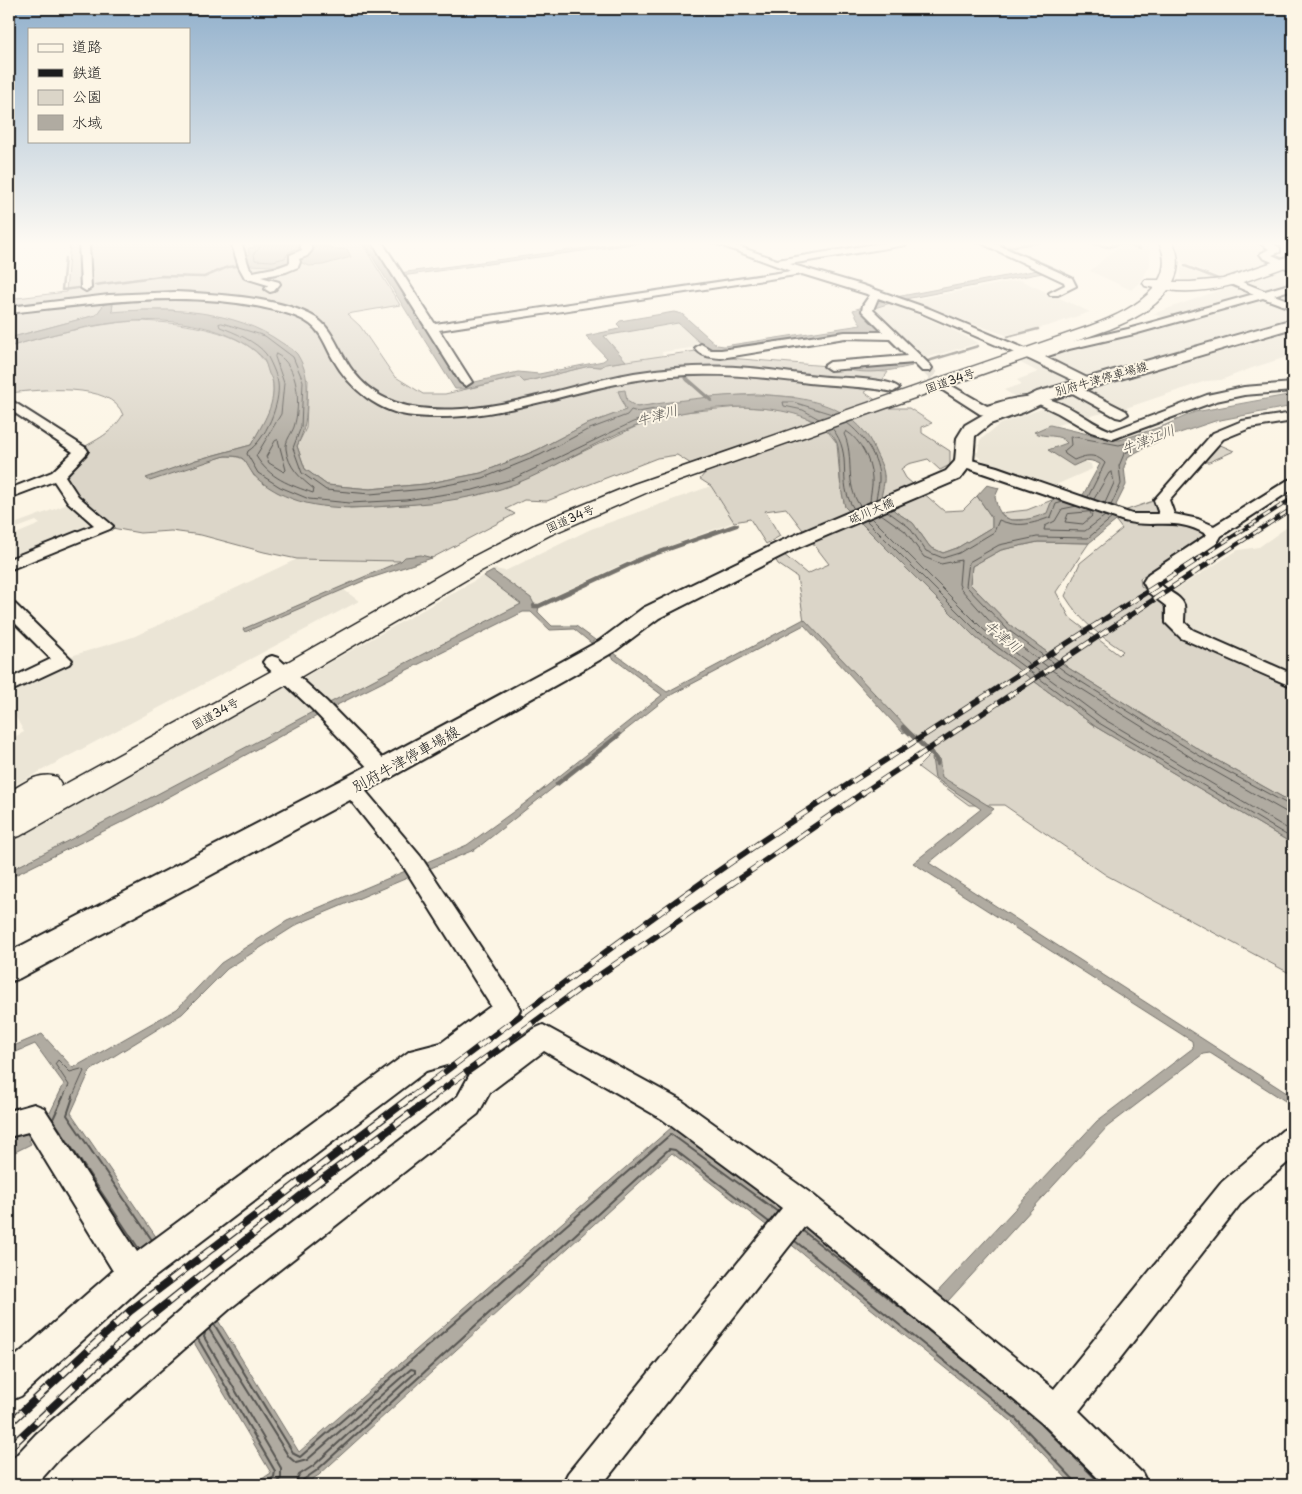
<svg xmlns="http://www.w3.org/2000/svg" width="1302" height="1494" font-family="'Playpen Sans','Klee One',sans-serif">
<style>
.built{fill:#ebe5d6}
.green{fill:#dbd5c8;stroke:#7c7872}
.water{fill:#b0aba1;stroke:#75726c}
.lines{fill:none;stroke-linecap:round;stroke-linejoin:round}
.shore-far1{stroke:#575551;stroke-width:1}
.shore{stroke:#575551;stroke-width:2}
.stream-far2{stroke:#75726c;stroke-width:2.5}
.stream-far1{stroke:#75726c;stroke-width:4}
.stream{stroke:#75726c;stroke-width:4.5}
.minor-tunnel-far1{stroke:#dad4c7;stroke-width:11;stroke-dasharray:11 5.5;stroke-linecap:butt}
.minor-tunnel{stroke:#dad4c7;stroke-width:14;stroke-dasharray:14 7;stroke-linecap:butt}
.minor-casing{stroke:#1c1c1c;stroke-width:4}
.major-casing{stroke:#1c1c1c;stroke-width:4}
.highway-casing{stroke:#1c1c1c;stroke-width:3}
.minor{fill:#fcf5e5;fill-rule:evenodd}
.major{fill:#fcf5e5;fill-rule:evenodd}
.highway{fill:#fcf5e5;fill-rule:evenodd}
.rail-far3-casing{stroke:#1c1c1c;stroke-width:4}
.rail-far2-casing{stroke:#1c1c1c;stroke-width:5.5}
.rail-far1-casing{stroke:#1c1c1c;stroke-width:6}
.rail-casing{stroke:#1c1c1c;stroke-width:8}
.rail-far3{stroke:#fcf5e5;stroke-width:2.5;stroke-dasharray:8;stroke-linecap:butt}
.rail-far2{stroke:#fcf5e5;stroke-width:4;stroke-dasharray:11;stroke-linecap:butt}
.rail-far1{stroke:#fcf5e5;stroke-width:4.5;stroke-dasharray:14;stroke-linecap:butt}
.rail{stroke:#fcf5e5;stroke-width:5.5;stroke-dasharray:18;stroke-linecap:butt}
.labels{text-anchor:middle;dominant-baseline:central;stroke-width:4;stroke-linejoin:round;paint-order:stroke}
.far-street-label{font-size:12px;fill:#1c1c1c;stroke:#fcf5e5}
.far-water-label{font-size:14px;font-style:italic;fill:#575551;stroke:#fcf5e5}
.street-label{font-size:15px;fill:#1c1c1c;stroke:#fcf5e5}
</style>
<rect width="100%" height="100%" fill="#fcf5e5"/>
<filter id="ink" filterUnits="userSpaceOnUse"><feTurbulence type="fractalNoise" baseFrequency=".02" numOctaves="2"/><feDisplacementMap in="SourceGraphic" scale="10" xChannelSelector="R" yChannelSelector="G"/><feConvolveMatrix kernelMatrix="1 2 1 2 8 2 1 2 1" color-interpolation-filters="sRGB"/></filter>
<g filter="url(#ink)">
<g class="built">
<polygon points="1124,242 1147,242 1150,252 1150,265 1142,280 1131,290 1090,271"/>
<polygon points="1176,242 1259,242 1271,247 1272,261 1224,279 1182,262"/>
<polygon points="1293,264 1293,355 1252,368 1221,380 1206,381 1126,408 1072,420 1055,426 1050,425 1041,436 1057,436 1064,440 1067,443 1048,449 1080,463 1083,460 1091,464 1092,469 1051,487 989,465 972,452 978,452 980,440 1000,424 1044,408 1019,399 1004,390 1022,384 1017,380 1038,372 1019,362 1064,345 1169,319 1153,314"/>
<polygon points="1181,267 1216,280 1195,284 1181,280"/>
<polygon points="1020,280 1090,312 1048,326 1006,335 907,301"/>
<polygon points="890,303 947,327 979,343 915,361 870,319 865,311"/>
<polygon points="679,323 705,346 662,352 663,356 626,361 603,336"/>
<polygon points="711,486 734,522 629,561 410,663 124,816 9,873 9,844 495,569 505,571 591,529"/>
<polygon points="71,503 101,526 9,563 9,548 12,546 9,543 9,537 40,524 36,521 9,531 9,526"/>
<polygon points="1293,523 1293,677 1190,631 1181,624 1170,593 1238,550 1259,547"/>
<polygon points="297,559 401,561 340,587 359,601 9,788 9,740 24,732 9,705 9,682 48,663 133,637"/>
</g>
<g class="green">
<polygon points="70,242 361,242 400,305 347,314 360,326 394,376 423,394 445,394 519,377 524,382 589,366 601,367 606,364 696,351 702,354 726,356 729,358 840,367 847,370 888,372 879,385 864,392 887,408 909,408 932,423 922,427 922,433 950,451 950,465 940,470 928,459 908,464 901,469 906,478 944,511 963,510 977,496 992,518 992,527 957,548 943,553 930,547 913,523 896,512 881,498 884,475 794,397 757,394 713,397 637,407 627,402 622,402 626,410 585,425 537,450 481,473 425,484 370,489 327,485 305,469 297,446 306,428 308,380 225,318 172,310 141,310 112,313 113,303 105,303 96,315 9,338 9,299 66,292"/>
<path d="M134,321C187,322 293,332 270,411C266,422 257,434 251,445L196,460L147,479L225,456C244,456 245,459 254,476L350,508L406,505L474,495L514,484L635,427L684,412L740,407L776,409L801,415L825,428L837,443L840,479L845,507L976,638L1096,727L1293,844V975L1106,875L1004,805H969L918,767L933,752L911,734L804,621L797,577L778,564L774,557L783,554L807,574L829,564L786,508L765,511L780,536L766,544L750,519L734,522L711,486L700,479L705,473L677,455L657,458L547,501L524,500L506,509L515,514L432,558C421,556 410,554 401,561L297,559L264,552L201,535L171,531L140,533L101,526L51,475C58,468 65,459 74,453C94,440 109,437 123,415C112,381 37,390 9,393V347C50,334 91,325 134,321Z"/>
<polygon points="1216,443 1234,451 1209,462 1203,462 1201,461"/>
<polygon points="1052,500 1048,513 1033,519 1010,520 1000,513 1027,510"/>
<path d="M1156,500L1164,513L1201,531L1204,538L1140,578L1141,586L1164,604V620L1184,637L1293,685V803L1211,757L1070,669L1010,625L970,584L972,566L1001,550L1038,542L1089,543L1056,592L1070,618L1119,655L1123,651C1098,634 1081,622 1065,596L1080,563L1122,529L1116,521L1121,512Z"/>
</g>
<g class="water">
<polygon points="276,242 311,242 337,249 347,249 351,257 323,265 309,266 297,261 274,266 246,265 242,256 249,255 248,248 255,247 255,244"/>
<path d="M363,242H371L392,274L630,242H648L394,277L462,385L518,372L539,374L603,361L607,358L586,336L619,329L620,327L617,324L620,321L674,312L682,314L717,345L724,346L861,325L853,310L896,297L1048,268L992,242H997L1066,273L1061,274L1053,271L900,300L865,311L870,319L883,332L882,333C827,331 774,342 720,352C703,349 691,334 678,323L604,336L626,361L606,364L601,367L589,366L524,382L519,377L465,389H455Z"/>
<path d="M113,302L112,312C167,307 235,309 282,343C287,346 294,350 297,354C306,368 308,382 307,398C306,419 306,427 297,446L305,469L327,485L370,489L425,484L481,473L537,450L585,425L626,410L618,391L625,390L627,401L637,407C701,397 846,371 875,451C878,458 884,468 884,476C885,482 882,491 881,498L896,512L913,523L930,547L943,553L957,548L992,527V518L977,496L987,485L999,488L995,497C996,501 997,508 1000,512C1008,527 1035,518 1047,513L1052,500L1066,495H1083L1100,464C1086,458 1087,460 1073,466L1048,450L1067,443C1059,432 1045,439 1034,432L1050,425L1109,439L1120,440L1163,426L1195,412L1293,394V406L1215,421L1162,439L1129,456L1124,467L1126,485L1116,505L1121,512L1116,521L1089,543L1038,542L1001,550L972,566L970,584L1010,625L1070,669L1211,757L1293,803V844L1096,727L976,638L845,507C843,497 840,487 840,477C839,467 840,452 837,443C830,426 807,417 791,413C741,401 682,408 634,427C593,442 556,468 515,484C481,497 440,503 403,505C361,508 316,513 277,492C270,488 258,481 253,474C242,458 247,456 225,456L150,481L146,478L196,460L251,445C261,426 275,407 273,385C273,381 271,377 269,374C267,369 266,361 262,357C233,327 172,318 132,321C91,324 48,335 9,347V338L96,315L105,303Z"/>
<path d="M908,361L912,366C890,371 862,376 840,367Z"/>
<polygon points="421,555 432,558 368,579 245,632 243,629 401,561 405,557"/>
<path d="M493,571L531,598L534,604L539,606L538,612L552,626H576L595,640L591,643L574,629L550,630L531,612H523L339,704L130,818L9,878V871C181,784 349,690 521,604L484,576Z"/>
<polygon points="804,619 909,730 903,733 804,625 669,696 476,849 298,924 227,969 182,1014 90,1071 71,1113 159,1241 138,1257 53,1128 29,1140 31,1144 9,1155 9,1134 23,1131 25,1134 48,1122 47,1119 64,1084 35,1044 9,1055 9,1048 42,1034 73,1068 177,1009 221,963 287,921 467,845 524,804 662,695 610,656 614,653 667,692"/>
<polygon points="932,758 939,758 942,777 994,809 929,863 1293,1097 1293,1106 1210,1053 1203,1054 1107,1127 927,1324 1037,1412 1109,1485 1073,1485 1011,1421 788,1242 672,1153 319,1475 303,1485 253,1485 271,1473 189,1334 214,1314 299,1452 672,1127 800,1222 916,1315 1097,1121 1193,1048 1192,1041 913,863 981,809 935,778"/>
</g>
<g class="lines">
<g class="shore-far1">
<polyline points="261,242 259,249 254,253 255,260 273,261 285,258 289,252 300,247"/>
<path d="M222,323L265,336L293,357L303,381L301,427L293,448L302,473L326,490L370,494L426,489L483,478L540,455L587,430L627,415L631,410L638,412L666,407L668,410L633,422L513,479L473,490L406,500L350,503L309,499L280,487L258,473L247,454L248,451C265,441 281,403 278,383C277,376 270,360 266,354C257,342 234,332 220,327L219,324Z"/>
<path d="M276,354C299,365 301,405 294,427C291,435 285,441 286,449C288,467 301,479 314,489L313,493C290,485 269,478 256,456L281,414L284,383L275,357Z"/>
<polyline points="819,419 803,410 784,406 783,402 793,402 832,414"/>
<path d="M847,423C863,435 880,458 879,480C879,486 877,492 876,499"/>
<path d="M832,428C855,457 835,481 854,509"/>
<polygon points="278,440 286,470 284,472 269,463 266,457 275,441"/>
<path d="M1088,497L1105,463C1095,453 1086,455 1074,460L1065,454L1064,451L1071,445L1070,436L1119,445L1142,439V443L1124,454L1119,466L1121,484L1111,505"/>
<polyline points="1094,499 1109,473 1112,472 1114,483 1105,503"/>
<path d="M860,506C844,484 855,457 844,434L846,431C861,440 871,461 872,478C873,486 870,494 870,502"/>
<polyline points="1077,506 1062,509 1055,521 1045,526 1044,530 1085,531 1105,516"/>
<path d="M887,511L909,527L926,551L943,558L959,553L994,532L999,520C1018,528 1032,524 1051,517L1056,504L1063,502"/>
<polygon points="1090,512 1092,516 1083,524 1065,522 1068,514"/>
<polyline points="881,514 905,531 924,557 941,564 961,560 959,584 961,589 994,626 1053,671 1200,763 1286,812 1293,814"/>
<polyline points="872,518 984,630 1102,718 1293,832"/>
<polyline points="1112,518 1088,538 1037,537 999,545 969,562 966,586 1007,629 1067,673 1208,761 1293,807"/>
<polyline points="866,520 980,634 1099,723 1293,839"/>
<polyline points="63,1098 69,1085 55,1064 58,1060 70,1072 81,1069 84,1071 72,1098"/>
</g>
<g class="shore">
<polyline points="73,1097 67,1115 152,1240"/>
<polyline points="53,1119 63,1097"/>
<polyline points="56,1124 139,1249"/>
<polyline points="803,1231 916,1320"/>
<polyline points="795,1241 1014,1417 1074,1480 1076,1485"/>
<polyline points="214,1324 294,1454 300,1457 671,1134 778,1212"/>
<polyline points="922,1325 977,1371"/>
<polyline points="209,1329 289,1457 296,1463 307,1460 411,1369 415,1370 415,1373 313,1466 299,1475 295,1485"/>
<polyline points="205,1333 204,1337 281,1468 281,1478 274,1485"/>
<polyline points="198,1339 275,1471 274,1477 262,1485"/>
<polyline points="1042,1425 1102,1485"/>
<polyline points="302,1485 303,1480 316,1471 669,1149 675,1150 769,1222"/>
</g>
<g class="stream-far2">
<polyline points="1083,242 1109,247 1121,243 1140,249"/>
<polyline points="1009,247 1041,242"/>
<polyline points="65,258 62,290 78,288"/>
<polyline points="1185,266 1218,279"/>
<polyline points="95,285 161,276 204,277 228,267 244,265"/>
<polyline points="1263,292 1293,282"/>
<polyline points="885,336 912,361"/>
<polyline points="1007,337 1038,329"/>
<polyline points="928,361 978,346"/>
<polyline points="684,376 688,381"/>
</g>
<g class="stream-far1">
<polyline points="687,379 711,400"/>
<polyline points="637,560 737,525"/>
</g>
<g class="stream">
<polyline points="534,606 539,606 641,559"/>
<polyline points="903,727 936,758 937,764"/>
<polyline points="557,784 619,735"/>
</g>
<polyline class="minor-tunnel-far1" points="926,368 939,381"/>
<polyline class="minor-tunnel" points="938,379 945,386"/>
<defs>
<g id="minor">
<polygon points="79,242 89,242 91,288 86,291 81,288"/>
<polygon points="231,242 241,242 249,267 253,272 279,267 290,263 290,255 302,250 299,242 309,242 312,250 307,256 299,259 300,262 298,267 286,272 261,277 279,282 280,284 274,291 270,292 265,289 268,285 245,278 239,267"/>
<path d="M372,242H382L435,324L791,271L712,242H726L777,260L888,242H910L905,245L790,264L862,285L930,309L1035,353L1062,344L1128,329L1254,294L1228,283L1227,281L1232,278L1265,291L1293,283V289L1274,295L1293,302V309L1263,298L1134,334L1069,349L1045,357L1091,380L1093,383L1087,387L1031,360L922,313L878,298L873,310L930,365L932,368L930,371H922L914,363L830,370L824,366L830,362L907,356L890,339L845,338L721,358C710,357 702,357 695,348L701,344L711,350H721L845,332H883L862,311L863,305L870,295L802,274L439,330L472,382L466,386L460,382Z"/>
<polygon points="979,242 992,242 1072,278 1076,286 1058,295 1050,295 1049,293 1065,285 1064,282"/>
<polygon points="1258,242 1270,242 1280,248 1280,252 1272,255 1293,264 1293,271 1263,258 1260,254 1269,249"/>
<path d="M175,292C215,294 282,297 316,318C331,328 336,344 345,359C371,405 413,412 462,409C521,405 576,383 634,373C672,367 711,365 750,368C776,370 801,375 827,377C842,378 890,378 899,388L893,392C865,386 837,386 809,383C749,375 691,370 631,381C559,394 489,423 414,416C379,413 350,389 333,359C326,347 322,333 310,324C296,314 278,311 261,307C177,290 93,304 9,313V307L109,295Z"/>
<path d="M945,382L987,406C1022,395 1041,391 1075,411C1087,418 1099,427 1112,431L1207,395L1244,387L1293,383V391L1244,395L1216,401L1113,439L1091,432L1058,413L1039,404L1016,406L985,415L980,414L941,389L939,386L941,383Z"/>
<polygon points="1071,383 1126,411 1128,414 1121,418 1116,417 1067,390 1065,387 1067,384"/>
<polygon points="9,399 86,448 88,451 86,454 65,476 78,496 113,526 110,529 9,570 9,559 94,525 68,502 54,481 9,498 9,489 52,472 73,452 9,409"/>
<path d="M1293,413V421L1250,428L1223,439L1169,500L1174,514L1198,519L1214,526L1288,480L1293,479V489L1221,536L1217,543L1159,582C1164,591 1181,595 1184,605C1185,610 1184,617 1184,622L1193,630L1293,674V687L1181,638L1166,623V606L1149,593L1143,582L1148,574L1204,537L1206,534C1174,516 1155,529 1124,521L959,465L957,462L964,458L997,467L1132,514H1159L1154,500L1213,433L1242,421Z"/>
<polygon points="9,603 15,604 72,660 69,664 9,692 9,679 51,659 9,617"/>
<polygon points="272,656 278,658 326,701 389,765 392,770 389,775 382,777 375,775 312,709 266,666 263,662 266,658"/>
<polygon points="351,779 358,782 421,857 516,1001 520,1009 516,1017 457,1062 426,1071 144,1285 21,1396 9,1401 9,1362 113,1271 28,1132 9,1137 9,1111 34,1104 44,1108 137,1252 410,1051 441,1043 491,1006 405,869 344,792 341,787 344,782"/>
<polygon points="543,1025 682,1101 813,1195 1054,1389 1222,1182 1283,1130 1293,1126 1293,1158 1242,1202 1079,1411 1142,1473 1148,1485 1105,1485 1044,1425 805,1226 602,1485 562,1485 568,1473 782,1208 662,1119 544,1051 490,1092 478,1114 232,1307 60,1458 36,1485 9,1485 9,1463 36,1434 210,1285 458,1096 470,1074 534,1029"/>
</g>
<polygon id="major" points="1293,319 1293,328 1049,400 1024,412 990,424 975,436 973,462 960,479 795,549 659,618 615,651 579,672 361,794 20,978 9,982 9,952 341,780 561,662 599,641 643,608 781,541 946,471 955,461 957,438 965,425 984,414 1012,404 1037,392"/>
<path id="highway" d="M1159,242H1173C1179,256 1180,268 1173,282H1190L1223,279L1293,255V264C1253,279 1212,296 1168,290C1153,310 1132,320 1110,329L648,492L550,535L481,571L295,680L20,836L9,839V792C24,783 39,771 57,777L61,784L60,787L277,668L465,561L534,525L634,484L1090,326C1114,317 1137,307 1154,288L1145,286L1143,283L1145,280H1159C1166,267 1165,255 1159,242Z"/>
</defs>
<use href="#minor" class="minor-casing"/>
<use href="#major" class="major-casing"/>
<use href="#highway" class="highway-casing"/>
<use href="#minor" class="minor"/>
<use href="#major" class="major"/>
<use href="#highway" class="highway"/>
<defs>
<g id="rail-far3">
<polyline points="1196,560 1293,498"/>
<polyline points="1213,560 1293,508"/>
</g>
<g id="rail-far2">
<polyline points="833,794 1198,559"/>
<polyline points="861,794 1215,559"/>
</g>
<g id="rail-far1">
<path d="M410,1098C549,994 688,887 835,793"/>
<polyline points="431,1098 578,990 863,793"/>
</g>
<g id="rail">
<polyline points="9,1424 130,1311 411,1097"/>
<polyline points="9,1448 137,1327 313,1186 433,1097"/>
</g>
</defs>
<use href="#rail-far3" class="rail-far3-casing"/>
<use href="#rail-far2" class="rail-far2-casing"/>
<use href="#rail-far1" class="rail-far1-casing"/>
<use href="#rail" class="rail-casing"/>
<use href="#rail-far3" class="rail-far3"/>
<use href="#rail-far2" class="rail-far2"/>
<use href="#rail-far1" class="rail-far1"/>
<use href="#rail" class="rail"/>
</g>
</g>
<linearGradient id="sky" x2="0" y2="1"><stop stop-color="#91b0cc"/><stop offset="0.54" stop-color="#fefaf3"/><stop offset="1" stop-color="#fefaf3" stop-opacity="0"/></linearGradient>
<rect width="1302" height="451" fill="url(#sky)"/>
<g class="labels">
<g class="far-street-label">
<text transform="translate(1101 378) rotate(-16)">別府牛津停車場線</text>
<text transform="translate(950 380) rotate(-19)">国道34号</text>
<text transform="translate(871 510) rotate(-23)">砥川大橋</text>
<text transform="translate(570 518) rotate(-24)">国道34号</text>
<text transform="translate(215 713) rotate(-29)">国道34号</text>
</g>
<g class="far-water-label">
<text transform="translate(657 415) rotate(-16)">牛津川</text>
<text transform="translate(1148 439) rotate(-21)">牛津江川</text>
<text transform="translate(1003 636) rotate(39)">牛津川</text>
</g>
<g class="street-label">
<text transform="translate(405 758) rotate(-29)">別府牛津停車場線</text>
</g>
</g>
<rect width="1302" height="1494" fill="none" stroke="#fcf5e5" stroke-width="30"/>
<rect x="15" y="15" width="1272" height="1464" fill="none" stroke="#1c1c1c" stroke-width="2" filter="url(#ink)"/>
<rect x="28" y="28" width="162" height="115" fill="#fcf5e5" stroke="#a29e95"/>
<rect x="38" y="44" width="25" height="8" fill="#fcf5e5" stroke="#a29e95"/>
<text x="72" y="52" font-size="15" fill="#1c1c1c">道路</text>
<rect x="38" y="69" width="25" height="8" fill="#1c1c1c" stroke="#a29e95"/>
<text x="72" y="78" font-size="15" fill="#1c1c1c">鉄道</text>
<rect x="38" y="90" width="25" height="15" fill="#dbd5c8" stroke="#a29e95"/>
<text x="72" y="102" font-size="15" fill="#1c1c1c">公園</text>
<rect x="38" y="115" width="25" height="15" fill="#b0aba1" stroke="#a29e95"/>
<text x="72" y="128" font-size="15" fill="#1c1c1c">水域</text>
</svg>
